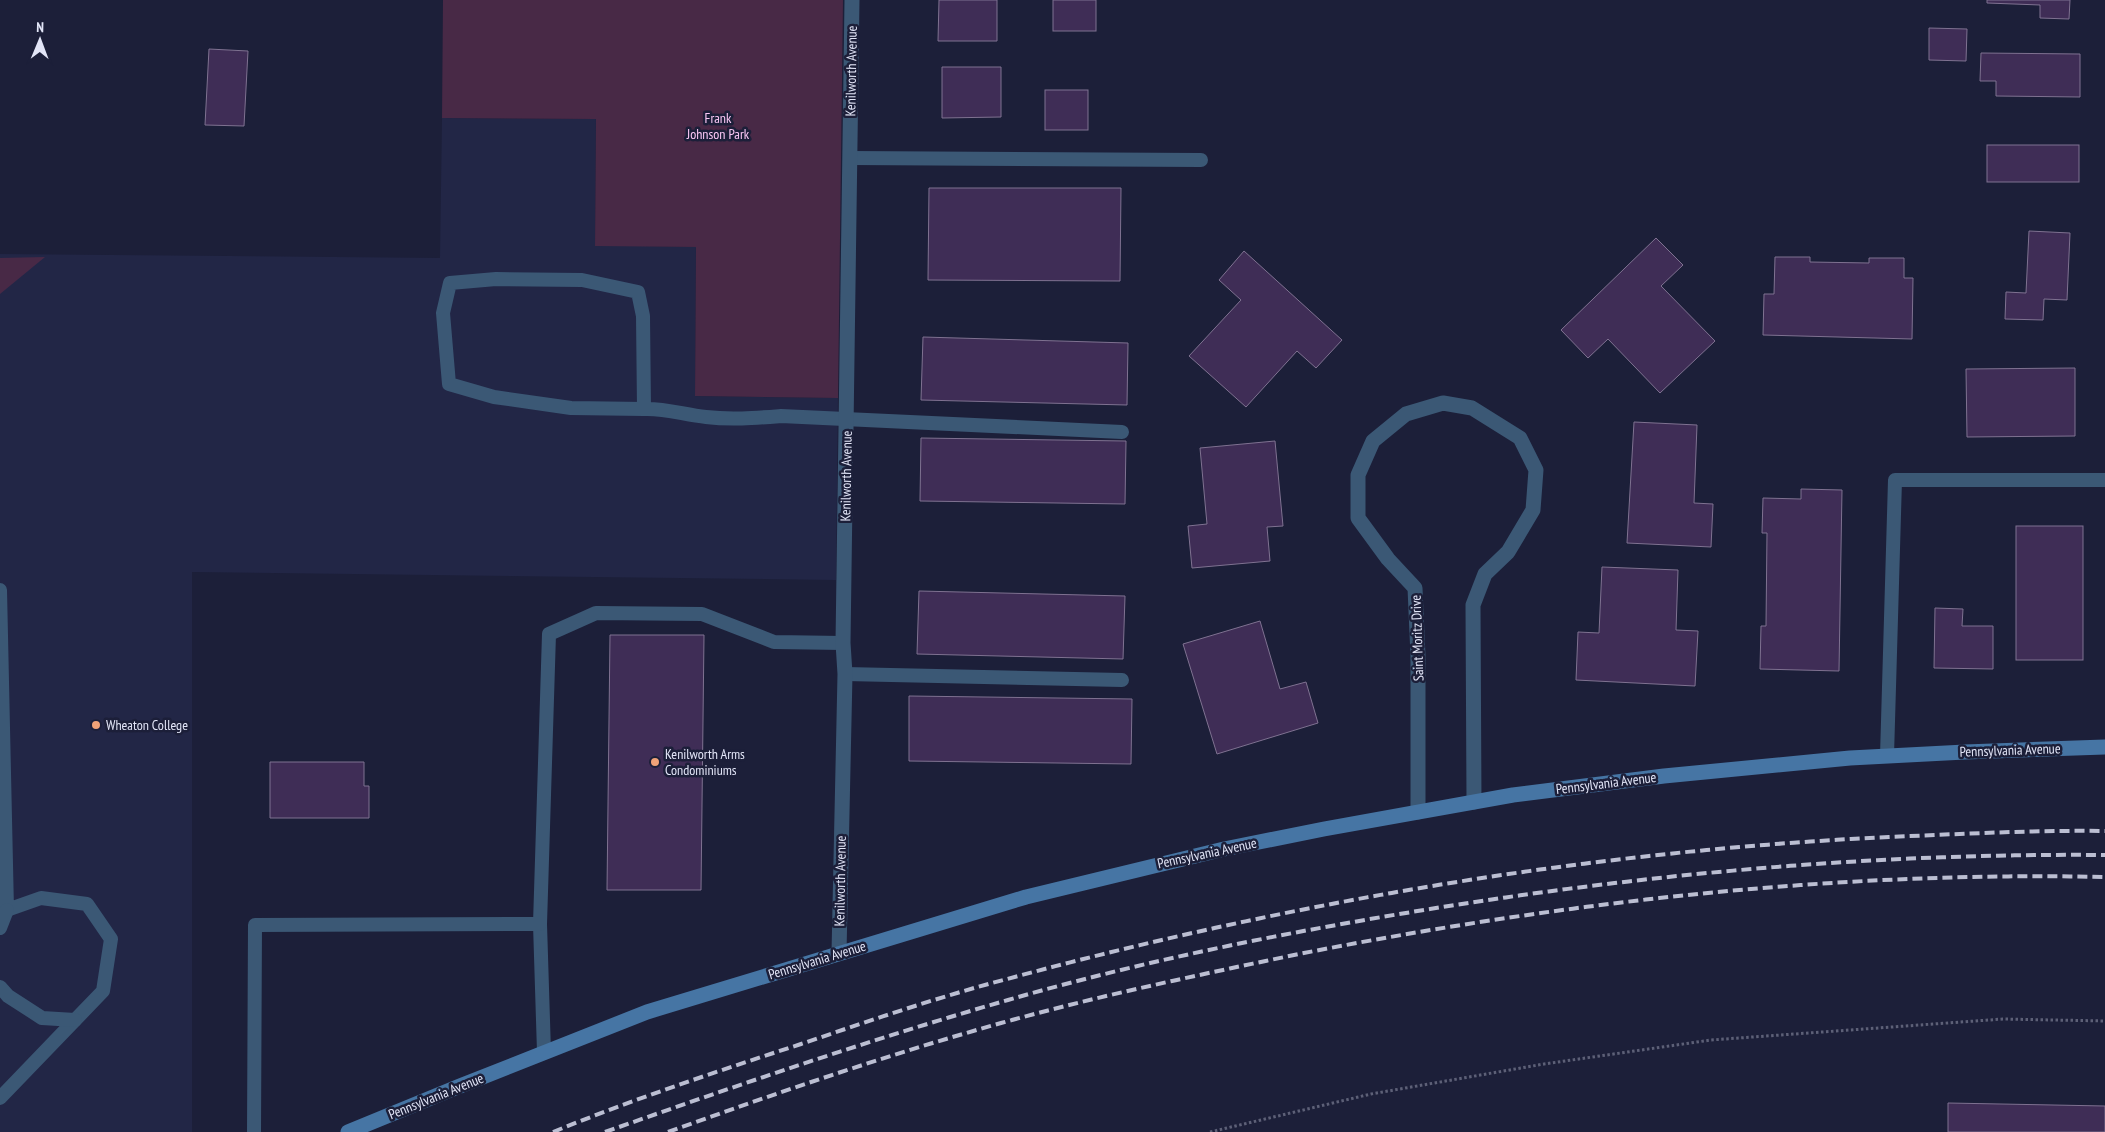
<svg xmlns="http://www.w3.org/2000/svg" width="2105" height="1132" font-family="'PT Sans Narrow',sans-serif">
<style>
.built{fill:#222646}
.green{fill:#482946}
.building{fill:#3f2d56;stroke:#7f7291}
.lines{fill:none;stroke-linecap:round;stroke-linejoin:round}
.path{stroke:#5d6077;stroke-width:3;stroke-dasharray:2.5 2.5;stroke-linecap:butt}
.lane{stroke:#3b5875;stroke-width:14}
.street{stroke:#3b5875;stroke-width:15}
.secondary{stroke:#4675a4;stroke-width:15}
.rail{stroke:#bbbed2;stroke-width:4;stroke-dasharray:10 5;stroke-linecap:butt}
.poi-dot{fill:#f0a278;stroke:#1c1f39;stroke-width:2}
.labels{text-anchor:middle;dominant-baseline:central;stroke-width:5;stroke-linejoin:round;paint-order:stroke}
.street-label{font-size:14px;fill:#e2e5f7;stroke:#1c1f39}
.park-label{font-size:14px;fill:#fac7f5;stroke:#1c1f39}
.poi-label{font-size:14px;fill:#e2e5f7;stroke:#1c1f39;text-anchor:start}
</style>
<rect width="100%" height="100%" fill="#1c1f39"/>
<polygon class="built" points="442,118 596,119 595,245 696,247 695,396 838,398 836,580 192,572 192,1132 0,1132 0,254 440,258"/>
<g class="green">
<polygon points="443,0 843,0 838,398 695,396 696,247 595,246 596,119 442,118"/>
<polygon points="45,257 0,294 0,258"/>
</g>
<g class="building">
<polygon points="939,0 997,0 997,41 938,41"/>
<rect x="1053" y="0" width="43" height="31"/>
<polygon points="1987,0 2070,0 2069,19 2040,18 2040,5 1987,3"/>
<polygon points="1929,28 1967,29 1966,61 1929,60"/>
<polygon points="209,49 248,51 244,126 205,125"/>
<polygon points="1981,53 2080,54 2080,97 1996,96 1996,81 1980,81"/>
<polygon points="942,67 1001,67 1001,117 942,118"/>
<rect x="1045" y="90" width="43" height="40"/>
<rect x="1987" y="145" width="92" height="37"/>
<polygon points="929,188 1121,188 1120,281 928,280"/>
<polygon points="2029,231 2070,233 2067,300 2044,299 2043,320 2005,319 2006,292 2026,293"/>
<polygon points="1656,238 1683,265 1661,286 1715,341 1660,393 1608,339 1588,358 1561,330"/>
<polygon points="1244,251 1342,340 1316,368 1297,351 1246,407 1189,356 1241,300 1219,280"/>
<polygon points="1775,257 1810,257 1810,262 1869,263 1869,258 1904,258 1904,278 1913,278 1912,339 1763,335 1764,294 1774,294"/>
<polygon points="923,337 1128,343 1127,405 921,400"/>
<polygon points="2075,368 2075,436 1967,437 1966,369"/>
<polygon points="1634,422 1697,425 1694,503 1713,504 1711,547 1627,543"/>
<polygon points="921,438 1126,441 1125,504 920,501"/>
<polygon points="1275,441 1283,526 1267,527 1270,561 1192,568 1188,526 1207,524 1200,448"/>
<polygon points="1801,489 1842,490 1839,671 1760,669 1761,626 1766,626 1767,533 1762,533 1763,498 1801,499"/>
<rect x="2016" y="526" width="67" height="134"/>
<polygon points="1602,567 1678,570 1676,630 1698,631 1695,686 1576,680 1578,632 1599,633"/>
<polygon points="919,591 1125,596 1123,659 917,654"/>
<polygon points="1935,608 1963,609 1962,626 1993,626 1993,669 1934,668"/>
<polygon points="1260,621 1280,689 1306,682 1318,723 1217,754 1183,644"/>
<polygon points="610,635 704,635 701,890 607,890"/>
<polygon points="909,696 1132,699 1131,764 909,761"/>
<polygon points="270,762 364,762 364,786 369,786 369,818 270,818"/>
<polygon points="1948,1103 2105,1106 2105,1132 1948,1132"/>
</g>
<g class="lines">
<polyline class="path" points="1210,1132 1371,1094 1544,1064 1711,1040 2003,1019 2105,1021"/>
<g class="lane">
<polyline points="850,158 1201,160"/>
<path d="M644,409L643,316L638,292L582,280L496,279L450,283L443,313L449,384L494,397L571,408L644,409C665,408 685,415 706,417C731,420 755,418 781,416L1122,432"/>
<polyline points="0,590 7,910 41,898 87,904 111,939 103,991 0,1098"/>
<polyline points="845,674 1122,680"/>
<polyline points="1887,756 1895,480 2105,480"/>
<polyline points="540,924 544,1052"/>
<polyline points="0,928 7,910"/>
<polyline points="0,987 8,996 42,1018 75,1020"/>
<polyline points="254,1132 255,925 540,924 549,634 596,613 702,614 774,642 843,643"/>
</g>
<g class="street">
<polyline points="1418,812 1418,656 1415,588 1388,559 1358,518 1358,475 1373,441 1406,414 1443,403 1472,408 1520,438 1536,470 1533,510 1508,552 1485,574 1473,605 1474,802"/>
<polyline points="839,953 845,674 843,643 852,0"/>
</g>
<polyline class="secondary" points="348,1132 460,1086 647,1012 1026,897 1224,849 1324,829 1513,795 1664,776 1850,758 1965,752 2105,747"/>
<g class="rail">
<path d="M553,1132C634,1099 718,1071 801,1044C869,1021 938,997 1007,979C1295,901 1591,851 1889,837C1961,834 2033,830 2105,831"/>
<path d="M605,1132C738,1085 872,1039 1008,1000C1146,960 1288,932 1430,909C1653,873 1879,853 2105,855"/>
<path d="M668,1132C782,1091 896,1052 1012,1020C1107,994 1203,974 1299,954C1564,902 1835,871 2105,877"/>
</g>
</g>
<g class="poi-dot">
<circle cx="96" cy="725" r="5"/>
<circle cx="655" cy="762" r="5"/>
</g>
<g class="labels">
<g class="street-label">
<text transform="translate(851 71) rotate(-89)">Kenilworth Avenue</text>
<text transform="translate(846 476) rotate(-89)">Kenilworth Avenue</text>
<text transform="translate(1417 638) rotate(-92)">Saint Moritz Drive</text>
<text transform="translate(2010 750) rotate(-2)">Pennsylvania Avenue</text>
<text transform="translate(1606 783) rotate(-7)">Pennsylvania Avenue</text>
<text transform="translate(1207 853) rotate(-12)">Pennsylvania Avenue</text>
<text transform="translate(840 881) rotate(-89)">Kenilworth Avenue</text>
<text transform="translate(817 960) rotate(-17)">Pennsylvania Avenue</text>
<text transform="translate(436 1096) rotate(-22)">Pennsylvania Avenue</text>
</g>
<g class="park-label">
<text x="718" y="118">Frank<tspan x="718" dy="16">Johnson Park</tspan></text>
</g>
<g class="poi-label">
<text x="106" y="725">Wheaton College</text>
<text x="665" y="754">Kenilworth Arms<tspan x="665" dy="16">Condominiums</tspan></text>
</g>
</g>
<g transform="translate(40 40) rotate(1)" stroke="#1c1f39" stroke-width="4" paint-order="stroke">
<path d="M0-4L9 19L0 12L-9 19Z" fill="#e2e5f7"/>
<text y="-8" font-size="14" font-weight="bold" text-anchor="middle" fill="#e2e5f7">N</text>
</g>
</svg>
